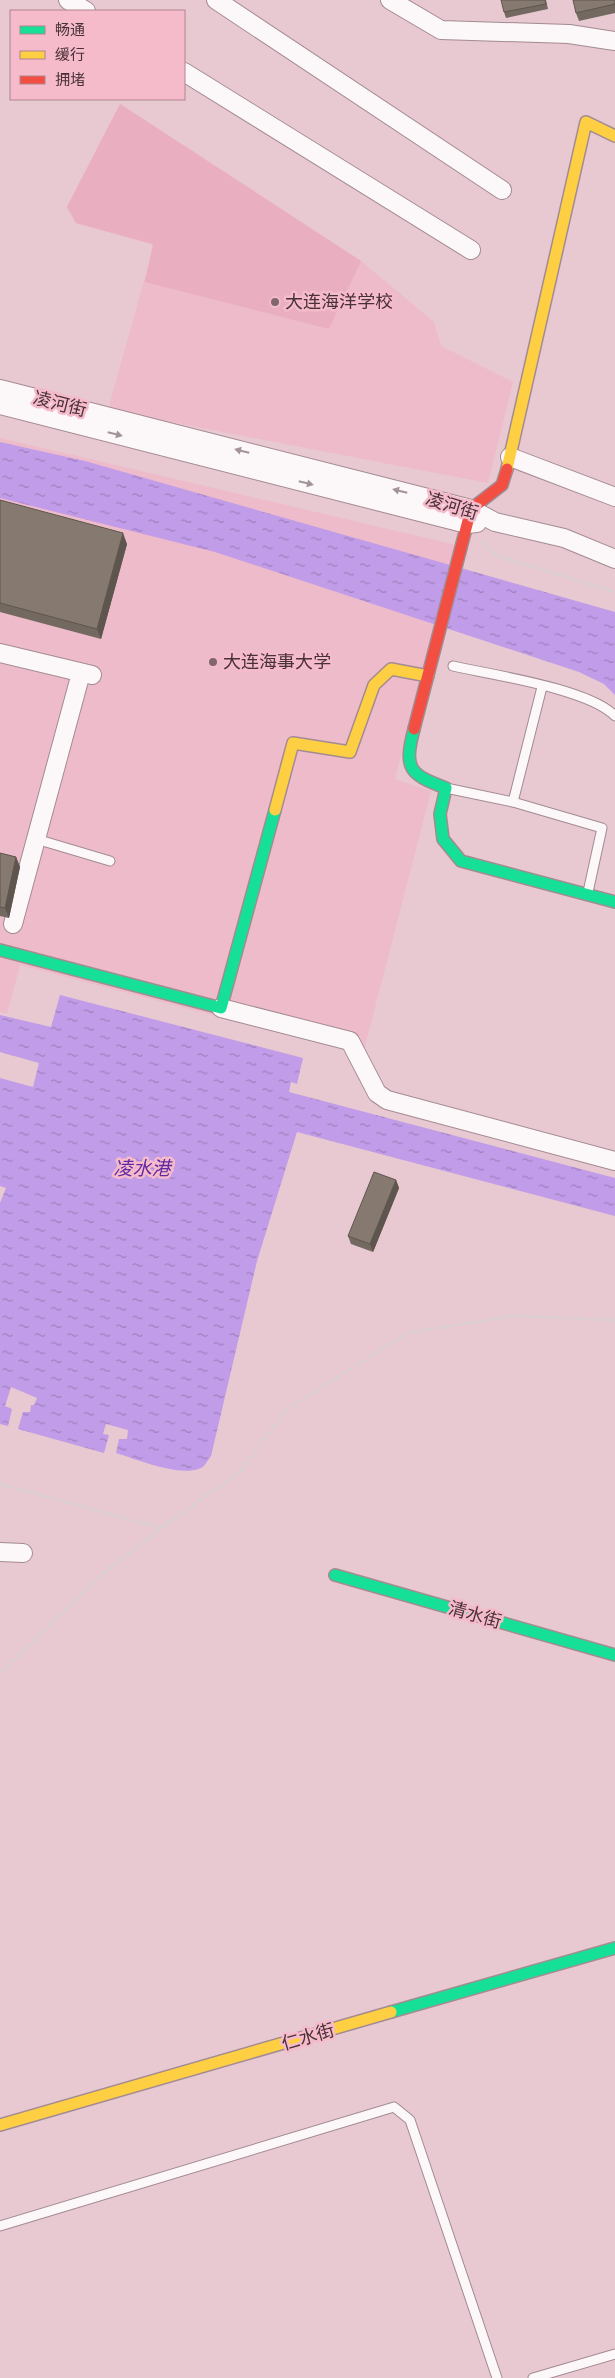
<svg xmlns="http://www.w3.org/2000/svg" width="615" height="2378" font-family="'Varela Round','Noto Sans SC',sans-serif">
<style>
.built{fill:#eebbca}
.green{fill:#e9aebf}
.water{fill:url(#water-ripples)}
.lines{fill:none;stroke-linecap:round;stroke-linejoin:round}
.lane-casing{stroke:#a38b92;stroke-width:11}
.street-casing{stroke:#a38b92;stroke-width:20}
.fast-casing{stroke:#a38b92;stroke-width:14}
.slow-casing{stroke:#a38b92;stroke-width:14}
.jam-casing{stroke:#a38b92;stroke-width:14}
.path{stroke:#dad1d4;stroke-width:3;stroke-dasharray:5 2.5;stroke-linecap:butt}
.lane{stroke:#fcf7f8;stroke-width:9}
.street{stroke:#fcf7f8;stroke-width:18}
.fast{stroke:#16e098;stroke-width:11}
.slow{stroke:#ffcf43;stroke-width:11}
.jam{stroke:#f24e42;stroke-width:11}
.wall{fill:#736960}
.shaded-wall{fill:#5e554e}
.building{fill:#867a70;stroke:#5e554e}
.oneway{fill:#a29498}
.poi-dot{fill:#80666e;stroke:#f5bbcb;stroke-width:2}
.labels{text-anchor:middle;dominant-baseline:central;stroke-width:5;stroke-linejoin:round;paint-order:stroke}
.poi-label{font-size:18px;fill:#483138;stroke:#f5bbcb;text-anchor:start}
.street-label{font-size:18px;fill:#483138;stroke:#f5bbcb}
.water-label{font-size:19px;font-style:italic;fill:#6229a4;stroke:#f5bbcb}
</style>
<defs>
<pattern id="water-ripples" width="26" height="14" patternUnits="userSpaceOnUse" patternTransform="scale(1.25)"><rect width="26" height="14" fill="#c19ce8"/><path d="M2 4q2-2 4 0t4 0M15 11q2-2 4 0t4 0" fill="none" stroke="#9f80bd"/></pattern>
</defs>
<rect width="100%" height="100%" fill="#e8c8d1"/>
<g class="built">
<polygon points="120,104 361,261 434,322 441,346 513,382 488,483 108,410 154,245 76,223 67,207"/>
<polygon points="0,438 456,545 395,779 431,791 363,1054 20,965 7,1014 0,1012"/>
</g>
<polygon class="green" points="120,104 361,261 329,329 145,282 153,244 76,223 67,207"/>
<g class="water">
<polygon points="0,442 85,461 615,612 615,695 604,684 579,672 215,552 0,498"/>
<path d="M60,995L303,1058L297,1084L291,1082L289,1092L615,1178V1216L297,1132L257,1261L211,1456C209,1459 206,1463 204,1466C186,1480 136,1459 116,1453L119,1439H127L128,1430L106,1424L103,1434L109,1435L104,1453L18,1429L23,1412H30L31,1405H34L37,1398L11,1387L5,1406L12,1409L8,1426L0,1424V1203L6,1188L0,1186V1078L33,1087L39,1063L0,1052V1015L51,1027Z"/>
</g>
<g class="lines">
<defs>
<g id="lane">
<path d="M453,666C493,675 589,689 615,716"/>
<polyline points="446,788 513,802 602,828 588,892"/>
<polyline points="513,802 542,687"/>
<polyline points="36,839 110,861"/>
<polyline points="0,2226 394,2107 410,2120 497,2378"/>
<polyline points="533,2378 615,2354"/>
</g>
<g id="street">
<polyline points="68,0 86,11"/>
<polyline points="216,0 502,190"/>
<polyline points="390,0 441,30 569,34 615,41"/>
<polyline points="184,72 471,250"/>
<polyline points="0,389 471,509 495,522 564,538 615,559"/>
<polyline points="0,405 467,524 477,523"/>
<polyline points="510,457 615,497"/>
<polyline points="0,653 92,675"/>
<polyline points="13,924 81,673"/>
<polyline points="221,1008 350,1041 377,1093 387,1100 615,1161"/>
<polyline points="0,1552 23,1553"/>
</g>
<g id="fast">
<path d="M414,729C404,768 408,774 446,788L440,814L443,839L461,861L615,902"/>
<polyline points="0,950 221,1008 275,810"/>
<polyline points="335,1575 615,1655"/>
<polyline points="391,2012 615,1948"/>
</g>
<g id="slow">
<polyline points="507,469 586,122 615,136"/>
<polyline points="275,810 293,743 350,752 374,685 391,669 428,676"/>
<polyline points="0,2125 391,2012"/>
</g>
<polyline id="jam" points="414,729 471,509 502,485 507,469"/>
</defs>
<use href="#lane" class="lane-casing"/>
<use href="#street" class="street-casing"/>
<use href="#fast" class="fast-casing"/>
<use href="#slow" class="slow-casing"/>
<use href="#jam" class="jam-casing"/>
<g class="path">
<polyline points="483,542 498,556 615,592"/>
<polyline points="0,1484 161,1528"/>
<polyline points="0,1673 98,1578 161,1528 240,1472 287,1409 407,1333 513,1316 615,1320"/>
</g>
<use href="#lane" class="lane"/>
<use href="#street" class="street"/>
<use href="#fast" class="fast"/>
<use href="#slow" class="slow"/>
<use href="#jam" class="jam"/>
</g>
<g class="wall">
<polygon points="546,0 548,9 506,18 504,12"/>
<polygon points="615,0 615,13 579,21 576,13"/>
<polygon points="0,500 127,544 101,639 0,612"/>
<polygon points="0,853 16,857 20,867 9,918 0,916"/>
<polygon points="396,1180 399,1188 373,1252 351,1244 348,1236"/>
</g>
<g class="shaded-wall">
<polygon points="123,533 127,544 101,639 97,629"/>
<polygon points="16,857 20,867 9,918 5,908"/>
<polygon points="396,1180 399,1188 373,1252 370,1244"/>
</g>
<g class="building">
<polygon points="501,0 545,0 546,4 504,12"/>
<polygon points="573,0 615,0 615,4 576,13"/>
<polygon points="0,500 123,533 97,629 0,603"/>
<polygon points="0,853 16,857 5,908 0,907"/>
<polygon points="374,1172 396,1180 370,1244 348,1236"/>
</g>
<defs><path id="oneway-solid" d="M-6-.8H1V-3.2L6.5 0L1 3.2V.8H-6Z" transform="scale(1.25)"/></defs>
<g class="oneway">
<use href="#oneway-solid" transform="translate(115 434) rotate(14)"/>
<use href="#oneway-solid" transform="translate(242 451) rotate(-166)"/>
<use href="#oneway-solid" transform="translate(306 483) rotate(14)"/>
<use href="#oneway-solid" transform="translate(400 491) rotate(-166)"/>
</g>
<g class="poi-dot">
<circle cx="275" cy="302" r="5"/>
<circle cx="213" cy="662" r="5"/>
</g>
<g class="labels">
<g class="poi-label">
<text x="285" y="302">大连海洋学校</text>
<text x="223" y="662">大连海事大学</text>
</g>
<g class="street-label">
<text transform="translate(60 404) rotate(14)">凌河街</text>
<text transform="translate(452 506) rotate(17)">凌河街</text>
<text transform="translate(475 1615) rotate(16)">清水街</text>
<text transform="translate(308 2037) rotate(-16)">仁水街</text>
</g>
<g class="water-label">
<text x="142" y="1169">凌水港</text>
</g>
</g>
<rect x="10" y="10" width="175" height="90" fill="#f5bbcb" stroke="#b08490"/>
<rect x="20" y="26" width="25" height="8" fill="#16e098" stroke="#b08490"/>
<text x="55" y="35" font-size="15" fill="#483138">畅通</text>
<rect x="20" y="51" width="25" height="8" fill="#ffcf43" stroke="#b08490"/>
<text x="55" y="60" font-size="15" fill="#483138">缓行</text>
<rect x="20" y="76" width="25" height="8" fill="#f24e42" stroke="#b08490"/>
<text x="55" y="85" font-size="15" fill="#483138">拥堵</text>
</svg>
